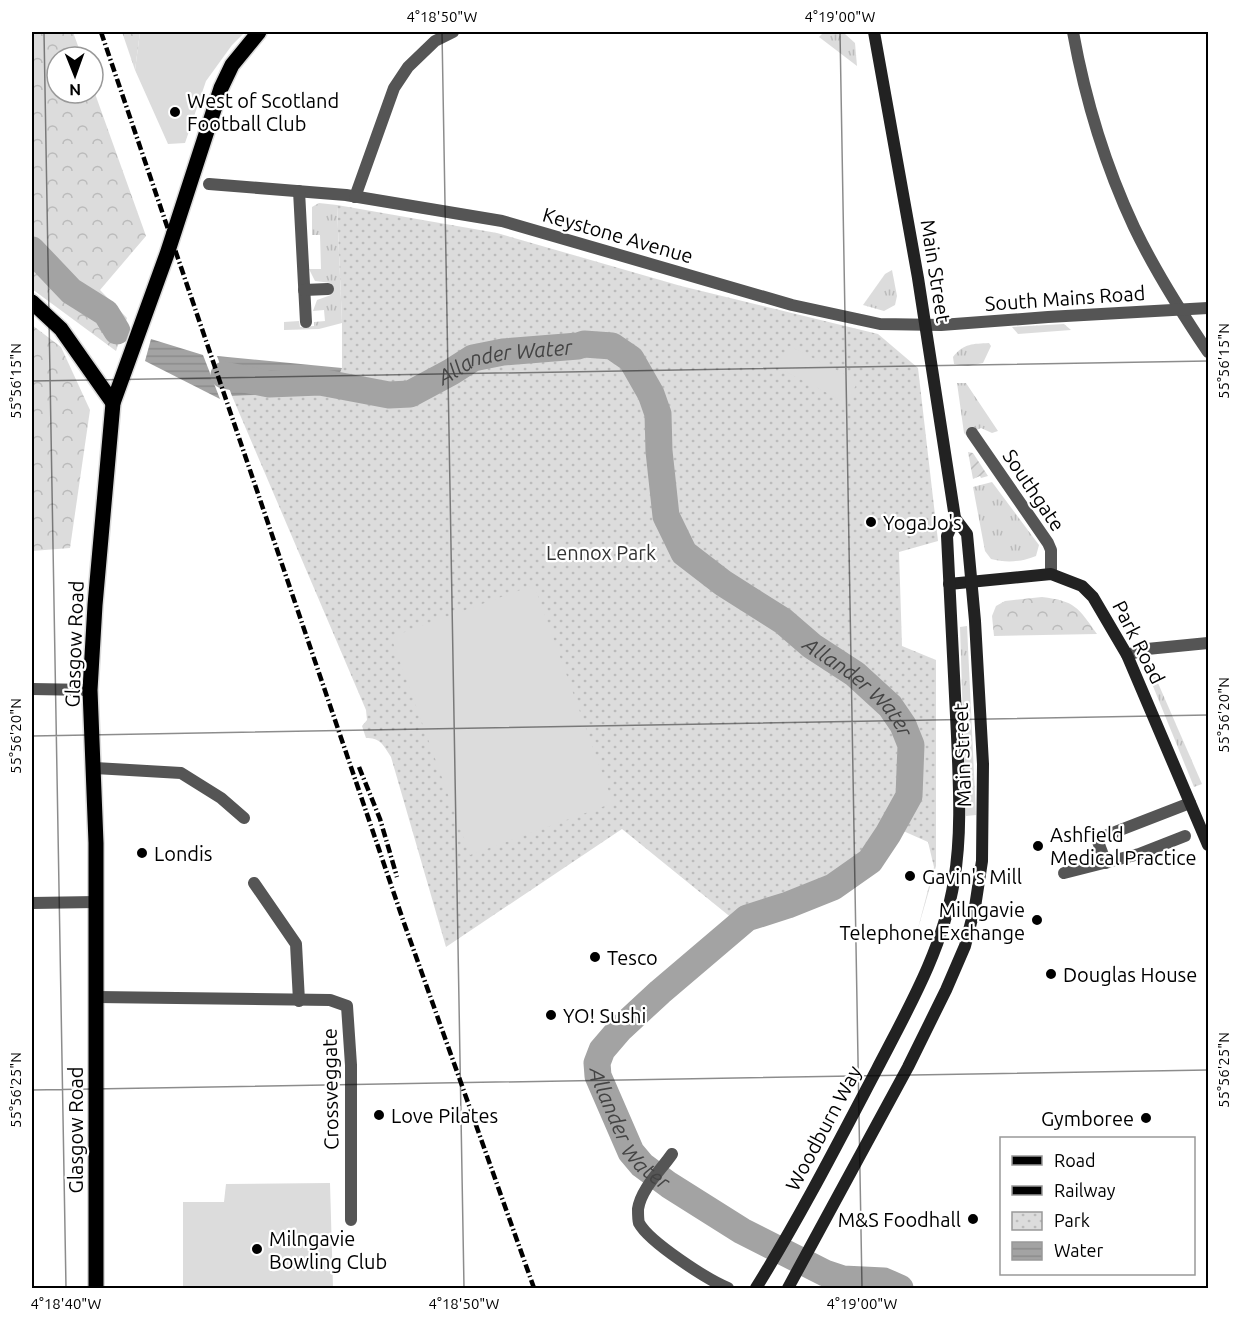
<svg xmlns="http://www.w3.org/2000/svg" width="1240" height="1320" font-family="Ubuntu,sans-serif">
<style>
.grass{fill:url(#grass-tufts)}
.forest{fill:url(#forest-crowns)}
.park{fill:url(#park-dots)}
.garden{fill:url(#garden-furrows)}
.pitch{fill:#dcdcdc}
.water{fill:url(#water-rules)}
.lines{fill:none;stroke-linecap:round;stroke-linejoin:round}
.river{stroke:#a3a3a3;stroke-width:27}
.primary-casing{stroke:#dbdbdb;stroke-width:18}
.street{stroke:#555;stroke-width:12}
.secondary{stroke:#222;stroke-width:12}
.primary{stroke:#000;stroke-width:15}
.rail{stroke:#000;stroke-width:4.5;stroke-dasharray:9 3 1.5 3;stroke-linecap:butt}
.ticks{fill:none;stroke:#000;stroke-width:1.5;stroke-opacity:0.45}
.poi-dot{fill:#000;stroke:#fff;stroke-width:2}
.labels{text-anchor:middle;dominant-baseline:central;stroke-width:4.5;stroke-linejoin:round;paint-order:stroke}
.poi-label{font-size:20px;fill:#000;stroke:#fff;text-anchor:start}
.street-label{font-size:20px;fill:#000;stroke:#fff}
.park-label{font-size:20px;fill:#333;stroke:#fff}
.water-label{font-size:21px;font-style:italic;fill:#444;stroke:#fff}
.neatline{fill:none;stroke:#000;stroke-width:2}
.ticks-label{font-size:15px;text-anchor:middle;fill:#000}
</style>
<defs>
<pattern id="grass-tufts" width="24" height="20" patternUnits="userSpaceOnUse" patternTransform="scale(1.5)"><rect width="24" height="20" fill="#dcdcdc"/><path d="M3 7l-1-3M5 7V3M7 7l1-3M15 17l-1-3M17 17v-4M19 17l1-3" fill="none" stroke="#bbb"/></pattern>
<pattern id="forest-crowns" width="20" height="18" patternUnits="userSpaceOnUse" patternTransform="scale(1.5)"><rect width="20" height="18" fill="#dcdcdc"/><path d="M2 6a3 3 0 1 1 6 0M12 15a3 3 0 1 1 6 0" fill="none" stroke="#bbb"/></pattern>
<pattern id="park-dots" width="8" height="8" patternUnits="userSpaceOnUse" patternTransform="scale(1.5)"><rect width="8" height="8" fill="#dcdcdc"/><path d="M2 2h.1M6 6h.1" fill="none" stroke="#bbb" stroke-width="1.8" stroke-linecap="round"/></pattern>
<pattern id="garden-furrows" width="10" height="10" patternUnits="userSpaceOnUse" patternTransform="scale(1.5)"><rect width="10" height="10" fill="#dcdcdc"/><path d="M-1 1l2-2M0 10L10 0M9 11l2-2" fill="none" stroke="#bbb"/></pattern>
<pattern id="water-rules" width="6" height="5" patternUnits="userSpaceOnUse" patternTransform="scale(1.5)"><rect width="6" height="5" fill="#a3a3a3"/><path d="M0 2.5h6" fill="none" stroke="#8b8b8b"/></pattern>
</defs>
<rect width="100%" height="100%" fill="#fff"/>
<g class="grass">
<polygon points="822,34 845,34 855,43 857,66 819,37"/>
<polygon points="319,203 337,205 342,323 319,329 284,330 284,322 299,321 300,327 314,326 314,322 325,321 324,310 313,311 317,300 331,295 331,283 315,281 309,269 321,269 320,235 312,235 312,207"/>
<polygon points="892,270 897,296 895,305 884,311 863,305 885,274"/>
<polygon points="1064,324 1071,330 1018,334 1012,327"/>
<path d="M989,343L991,346L983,363L968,366L954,364L953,357C964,343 973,344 989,343Z"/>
<polygon points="957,383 966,383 998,431 992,433 981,428 966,435 964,433"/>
<path d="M992,482L1039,545L1036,556C1022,562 1006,563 991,559L985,551L973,487Z"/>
<polygon points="967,626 976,815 966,816 960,627"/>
<polygon points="1151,667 1202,784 1194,787 1146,669"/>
</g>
<g class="forest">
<polygon points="32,32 73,32 82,57 57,57 57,93 93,93 93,88 146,236 100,290 127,318 116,351 32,289"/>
<polygon points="122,32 140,32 135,70"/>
<polygon points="32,325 61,347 90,410 70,548 32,551"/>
<path d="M1042,597C1075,601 1078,607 1097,634L994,636L992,616L996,606L1005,601Z"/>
</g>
<path class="park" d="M337,205L497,233L681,286L878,334L918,368L938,541L899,552L902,646L936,660V866L917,932L934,867L928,842L901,830L856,885L733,919L622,829L446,947L391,757C384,746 380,737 366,738L362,726L367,720L366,710L232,396L332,392L342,368V323Z"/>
<polygon class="garden" points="968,452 973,453 988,476 981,478 980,476 973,479"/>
<g class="pitch">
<polygon points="140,32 245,32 232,45 206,81 185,143 168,144 135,70"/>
<polygon points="789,346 858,381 847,403 778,368"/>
<polygon points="534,585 613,803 470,855 391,637"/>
<polygon points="330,1183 333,1288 183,1288 183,1202 224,1202 226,1184"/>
</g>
<g class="water">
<polygon points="151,339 203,355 220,399 145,361"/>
<polygon points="217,356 342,368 332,392 232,396"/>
</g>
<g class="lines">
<g class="river">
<polyline points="32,250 71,291 106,313 117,331"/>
<path id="s1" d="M224,375L269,384L320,382L389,395L410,394L451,372L473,358L503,352L578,346L584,344L612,346L631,359L651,394L658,414L659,451L666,516L684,553L723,583L783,621L812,646L855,674L890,706L903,725L911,745L909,796L888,834L870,861L833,887L788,905L747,918L660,992L620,1029L602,1050L597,1063L598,1076L631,1152L642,1165L669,1185L742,1231L825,1273L843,1279L884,1281L900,1288"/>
</g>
<defs>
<g id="primary">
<polyline points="32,302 61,329 113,403"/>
<polyline points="96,1288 96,843 90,690 95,605 113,403 167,254 221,88 232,65 259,32"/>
</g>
</defs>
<use href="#primary" class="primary-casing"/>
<g class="street">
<path d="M1073,32C1085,98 1105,165 1134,227C1155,271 1181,312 1208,352"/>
<polyline points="209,184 346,195 502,221 792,305 880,324 941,325 1048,317 1208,308"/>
<polyline points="299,191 306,322"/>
<polyline points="355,197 394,88 408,67 435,41 453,32"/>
<polyline points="304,290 328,289"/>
<polyline points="972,433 1048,543 1051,550 1051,574"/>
<polyline points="1127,655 1147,649 1208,643"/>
<polyline points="32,689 90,690"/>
<polyline points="95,768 181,773 221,798 244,818"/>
<polyline points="1106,863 1097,839 1190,803"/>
<polyline points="1064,873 1139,854 1185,836"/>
<polyline points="254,883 296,944 299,1001"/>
<polyline points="32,903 96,902"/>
<polyline points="97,997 330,1000 347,1006 351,1065 351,1220"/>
<path d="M672,1154C661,1170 641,1189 638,1209C638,1212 638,1220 639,1223C649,1242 708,1280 728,1288"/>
</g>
<g class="secondary">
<polyline points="949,584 1051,574 1082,586 1093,597 1127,655 1208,845"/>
<path d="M756,1288C800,1217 838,1143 877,1069C908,1009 943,949 954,881C962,834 959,784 957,736C954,669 950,603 947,536L955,518"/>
<polyline points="788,1288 908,1067 946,990 965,946 975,907 982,861 983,764 975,621 967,534 955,518 918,278 874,32"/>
</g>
<use href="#primary" class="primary"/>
<g class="rail">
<polyline points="101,32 403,920 534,1288"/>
<polyline points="359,767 380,819 397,877"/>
</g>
</g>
<path class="ticks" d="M44,32L66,1288M442,32L464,1288M840,32L862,1288M32,381L1208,361M32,736L1208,715M32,1090L1208,1070"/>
<g class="poi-dot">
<circle cx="175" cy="112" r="6"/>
<circle cx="871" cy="522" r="6"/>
<circle cx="1038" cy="846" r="6"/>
<circle cx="142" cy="853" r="6"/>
<circle cx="910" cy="876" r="6"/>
<circle cx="1037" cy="920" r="6"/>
<circle cx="595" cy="957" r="6"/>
<circle cx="1051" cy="974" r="6"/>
<circle cx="551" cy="1015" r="6"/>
<circle cx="379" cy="1115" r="6"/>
<circle cx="1146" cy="1118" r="6"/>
<circle cx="973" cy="1219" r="6"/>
<circle cx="257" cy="1249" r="6"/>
</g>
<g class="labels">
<g class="poi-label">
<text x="187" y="100">West of Scotland<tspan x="187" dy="23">Football Club</tspan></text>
<text x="883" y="522">YogaJo's</text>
<text x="1050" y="834">Ashfield<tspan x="1050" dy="23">Medical Practice</tspan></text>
<text x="154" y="853">Londis</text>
<text x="922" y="876">Gavin's Mill</text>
<text x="1025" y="909" text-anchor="end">Milngavie<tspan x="1025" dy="23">Telephone Exchange</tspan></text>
<text x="607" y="957">Tesco</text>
<text x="1063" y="974">Douglas House</text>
<text x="563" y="1015">YO! Sushi</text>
<text x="391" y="1115">Love Pilates</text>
<text x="1134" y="1118" text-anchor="end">Gymboree</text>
<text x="961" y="1219" text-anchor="end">M&amp;S Foodhall</text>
<text x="269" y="1238">Milngavie<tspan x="269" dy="23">Bowling Club</tspan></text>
</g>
<g class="street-label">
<text transform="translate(618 235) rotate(16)">Keystone Avenue</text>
<text transform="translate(936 271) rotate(81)">Main Street</text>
<text transform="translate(1065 298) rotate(-4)">South Mains Road</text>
<text transform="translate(1034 490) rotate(56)">Southgate</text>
<text transform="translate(1139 642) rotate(63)">Park Road</text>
<text transform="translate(74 644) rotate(-88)">Glasgow Road</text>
<text transform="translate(962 755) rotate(-92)">Main Street</text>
<text transform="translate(330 1089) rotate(-91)">Crossveggate</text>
<text transform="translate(823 1128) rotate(-62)">Woodburn Way</text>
<text transform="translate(75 1130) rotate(-90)">Glasgow Road</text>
</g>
<g class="park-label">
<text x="601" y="552">Lennox Park</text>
</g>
<g class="water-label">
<text stroke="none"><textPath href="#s1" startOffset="291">Allander Water</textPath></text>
<text stroke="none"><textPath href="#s1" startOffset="850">Allander Water</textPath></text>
<text stroke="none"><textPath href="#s1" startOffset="1480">Allander Water</textPath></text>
</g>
</g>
<rect width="1240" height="1320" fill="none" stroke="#ffffff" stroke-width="66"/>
<rect x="1000" y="1137" width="195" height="138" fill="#ffffff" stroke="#999999" stroke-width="1.5"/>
<rect x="1012" y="1156" width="30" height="9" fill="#000000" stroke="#999999" stroke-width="1.5"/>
<text x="1054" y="1167" font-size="18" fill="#000000">Road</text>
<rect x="1012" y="1186" width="30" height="9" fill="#000000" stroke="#999999" stroke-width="1.5"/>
<text x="1054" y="1197" font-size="18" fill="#000000">Railway</text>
<rect x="1012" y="1212" width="30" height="18" fill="url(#park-dots)" stroke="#999999" stroke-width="1.5"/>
<text x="1054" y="1227" font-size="18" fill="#000000">Park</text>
<rect x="1012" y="1242" width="30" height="18" fill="url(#water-rules)" stroke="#999999" stroke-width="1.5"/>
<text x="1054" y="1257" font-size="18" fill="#000000">Water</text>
<g transform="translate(75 75) rotate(179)"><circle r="28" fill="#ffffff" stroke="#999999" stroke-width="1.5"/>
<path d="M0-4.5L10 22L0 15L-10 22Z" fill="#000000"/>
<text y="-9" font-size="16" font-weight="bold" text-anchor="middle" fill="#000000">N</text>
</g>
<rect x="33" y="33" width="1174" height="1254" class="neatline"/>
<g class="ticks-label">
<text x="442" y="22">4°18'50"W</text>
<text x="840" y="22">4°19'00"W</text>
<text transform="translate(1224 361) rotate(-90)" y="5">55°56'15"N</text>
<text transform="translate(16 381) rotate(-90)" y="5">55°56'15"N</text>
<text transform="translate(1224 715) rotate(-90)" y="5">55°56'20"N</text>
<text transform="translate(16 736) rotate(-90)" y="5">55°56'20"N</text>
<text transform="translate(1224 1070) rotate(-90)" y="5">55°56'25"N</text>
<text transform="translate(16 1090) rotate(-90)" y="5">55°56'25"N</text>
<text x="66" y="1309">4°18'40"W</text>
<text x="464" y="1309">4°18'50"W</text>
<text x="862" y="1309">4°19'00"W</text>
</g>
</svg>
